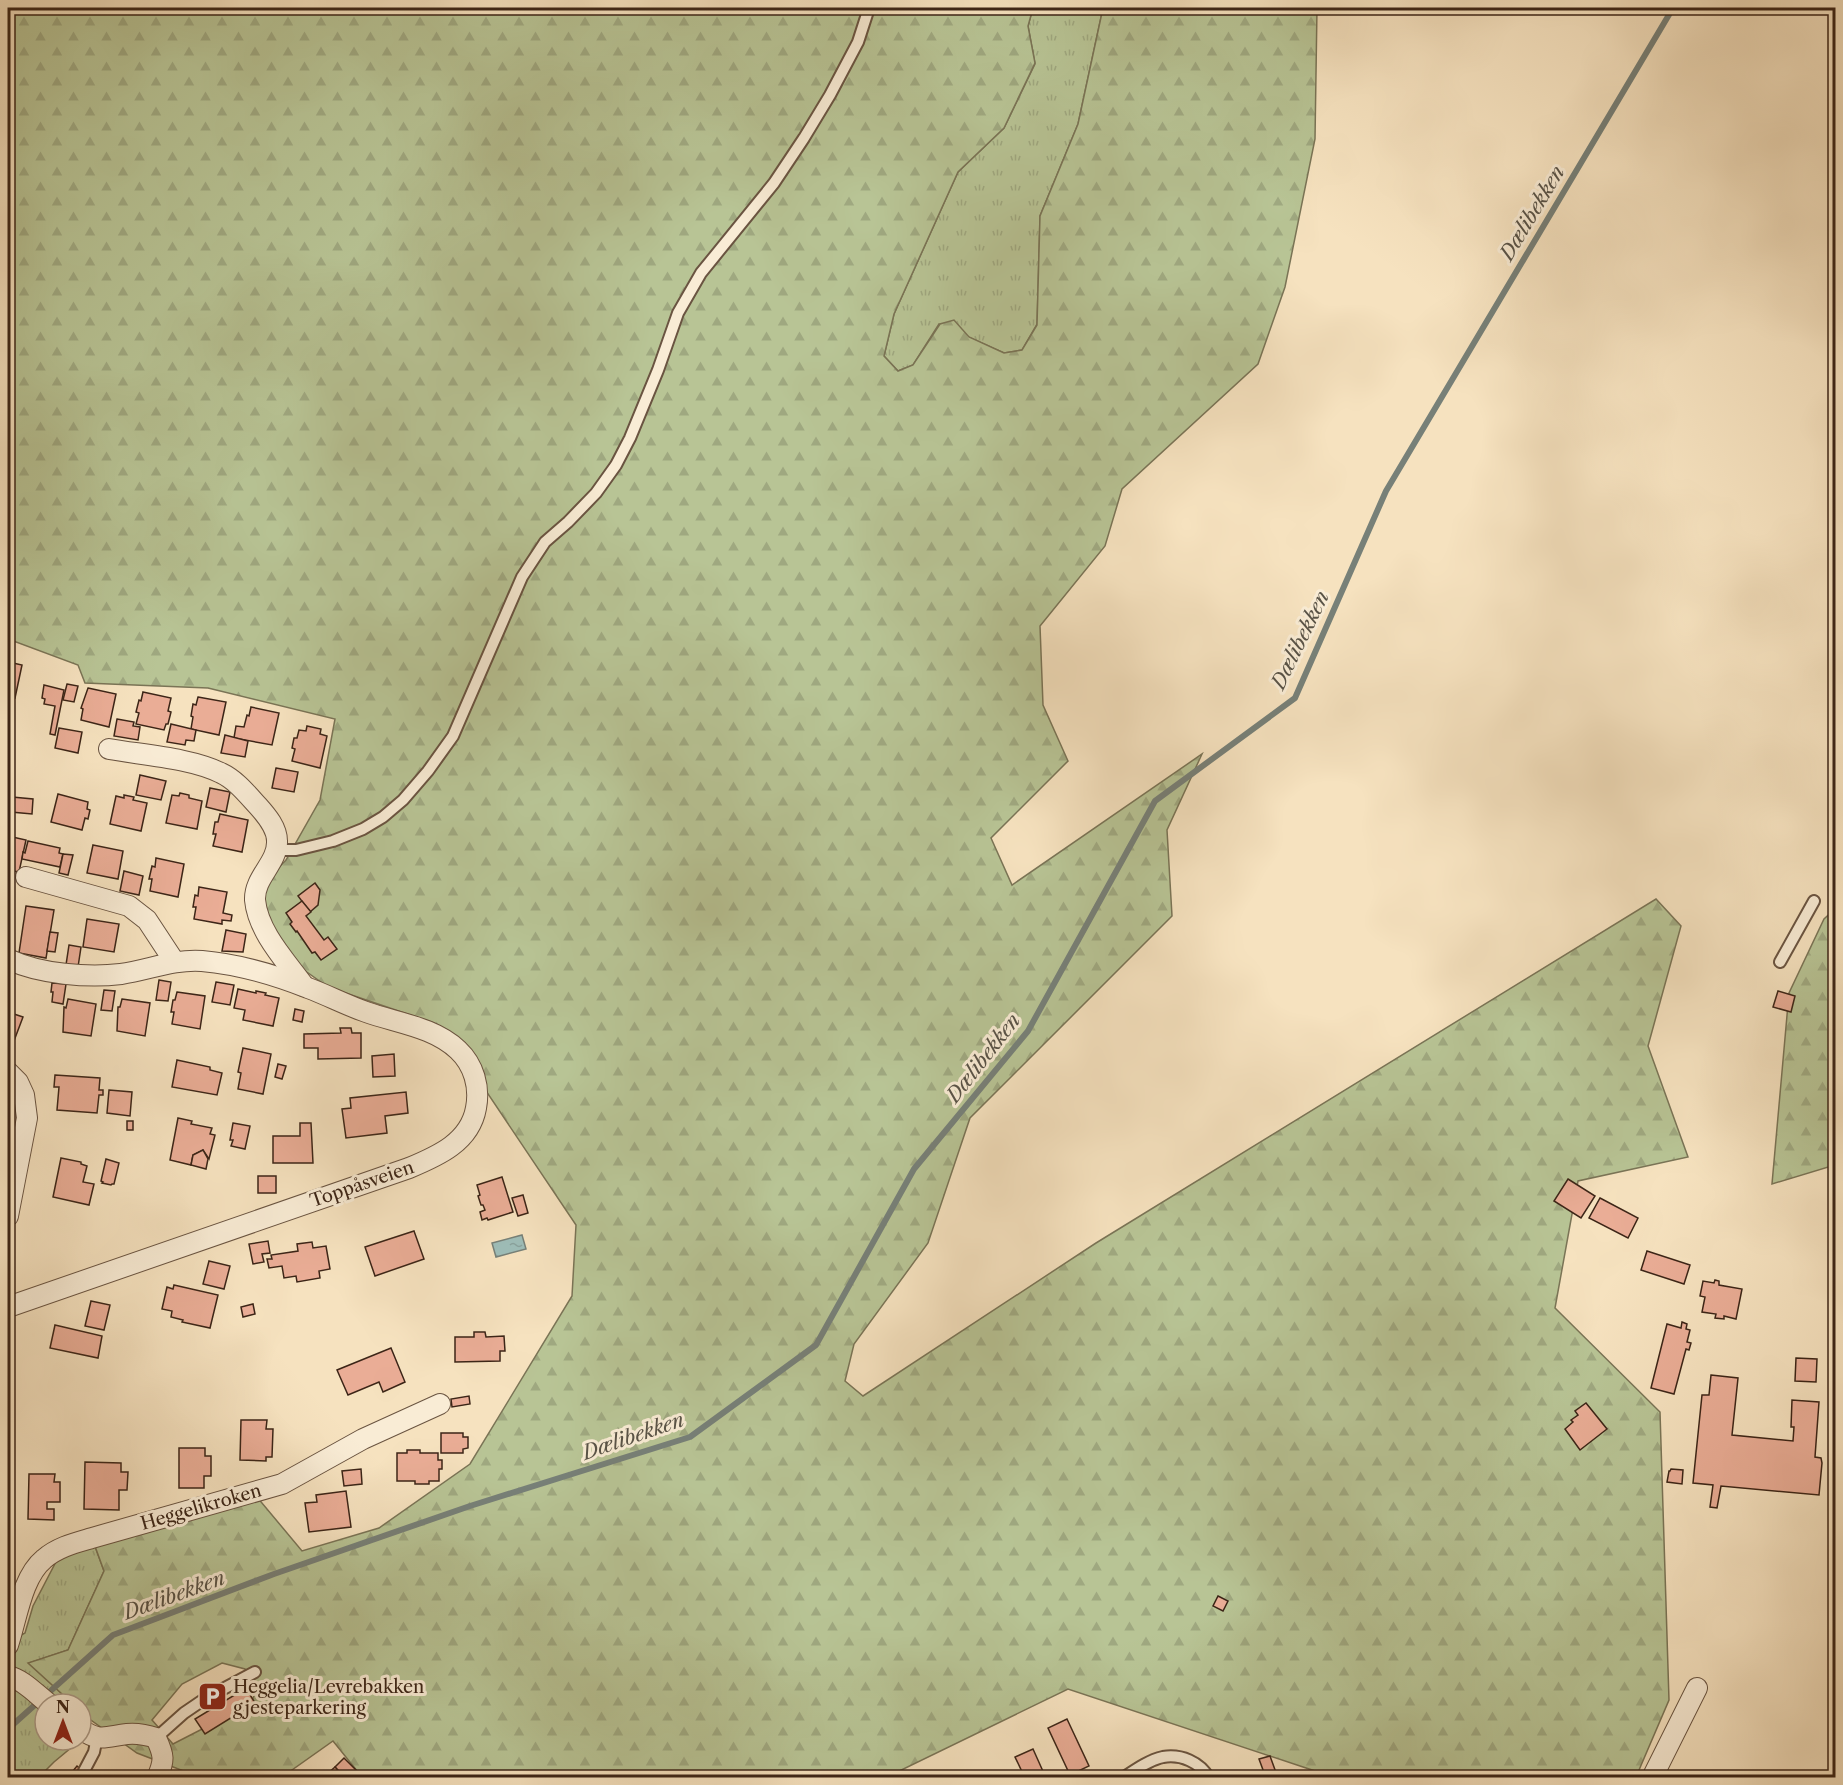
<svg xmlns="http://www.w3.org/2000/svg" width="1843" height="1785" font-family="'Libre Caslon Text',serif">
<style>
.grass{fill:url(#grass-tufts);stroke:#7a7456;stroke-width:1.5}
.forest{fill:url(#forest-firs);stroke:#7a7456;stroke-width:1.5;fill-rule:evenodd}
.water{fill:url(#water-ripples);stroke:#778078;stroke-width:1.5}
.lines{fill:none;stroke-linecap:round;stroke-linejoin:round}
.stream{stroke:#778078;stroke-width:6}
.building{fill:#eaad96;stroke:#3c2517;stroke-width:1.5}
.service-casing{stroke:#6a5441;stroke-width:14}
.minor-casing{stroke:#6a5441;stroke-width:22}
.service{stroke:#f9ecd5;stroke-width:10}
.minor{stroke:#f9ecd5;stroke-width:20}
.labels{text-anchor:middle;dominant-baseline:central;stroke-width:6;stroke-linejoin:round;paint-order:stroke}
.street-label{font-size:18px;fill:#3c2517;stroke:#f9ecd5}
.poi-label{font-size:18px;fill:#3c2517;stroke:#f9ecd5;text-anchor:start}
.water-label{font-size:20px;font-style:italic;fill:#595347;stroke:#f9ecd5}
</style>
<defs>
<pattern id="grass-tufts" width="24" height="20" patternUnits="userSpaceOnUse" patternTransform="scale(1.5)"><rect width="24" height="20" fill="#b8c495"/><path d="M3 7l-1-3M5 7V3M7 7l1-3M15 17l-1-3M17 17v-4M19 17l1-3" fill="none" stroke="#9fa880"/></pattern>
<pattern id="forest-firs" width="22" height="20" patternUnits="userSpaceOnUse" patternTransform="scale(1.5)"><rect width="22" height="20" fill="#b8c495"/><path d="M5 1l3.5 6h-7zM16 11l3.5 6h-7z" fill="#9fa880"/></pattern>
<pattern id="water-ripples" width="26" height="14" patternUnits="userSpaceOnUse" patternTransform="scale(1.5)"><rect width="26" height="14" fill="#9ebdb8"/><path d="M2 4q2-2 4 0t4 0M15 11q2-2 4 0t4 0" fill="none" stroke="#89a29d"/></pattern>
</defs>
<rect width="100%" height="100%" fill="#f6e2bf"/>
<filter id="stains"><feTurbulence type="fractalNoise" baseFrequency=".00333" numOctaves="4"/><feColorMatrix values="0 0 0 0 .2 0 0 0 0 .09 0 0 0 0 .02 0 0 0 .5 -.17"/></filter>
<radialGradient id="worn" r=".72"><stop offset=".6" stop-color="#630" stop-opacity="0"/><stop offset="1" stop-color="#630" stop-opacity=".3"/></radialGradient>
<g class="grass">
<polygon points="1033,8 1103,8 1078,124 1040,216 1037,324 1022,350 1004,353 939,324 913,365 898,371 884,356 894,314 958,172 1004,128 1035,64 1028,26"/>
<polygon points="92,1538 104,1571 68,1650 29,1663 73,1704 45,1704 45,1740 75,1740 72,1747 54,1762 39,1777 8,1777 8,1669 13,1666 16,1638 25,1633 33,1606 59,1556"/>
</g>
<g class="forest">
<path d="M8,8H1033L1028,26L1035,63L1004,128L958,172L894,314L884,356L898,371L913,365L940,324L954,320L969,337L1004,353L1022,350L1037,325L1040,216L1078,124L1103,8H1317L1315,139L1285,287L1258,364L1122,489L1105,546L1040,626L1043,705L1068,761L991,838L1012,885L1202,754L1167,830L1172,916L970,1118L928,1243L854,1344L845,1381L863,1396L1096,1243L1656,899L1681,926L1648,1046L1688,1157L1578,1181L1555,1308L1660,1412L1669,1700L1636,1777H1319L1315,1771L1068,1689L887,1777H362L333,1741L282,1777H199L137,1753L88,1718L81,1711V1704H73L28,1663L68,1650L104,1571L92,1538L257,1497L302,1551L379,1528L470,1464L572,1296L576,1225L484,1088L465,1043L434,1023L328,987L304,970L277,938L260,900L267,880L286,860L320,800L335,719L208,688L85,683L78,665L8,639ZM222,1663L245,1669L256,1690L251,1704L173,1744L152,1720L182,1684Z"/>
<polygon points="1835,909 1835,1165 1772,1184 1789,993 1824,919"/>
</g>
<polygon class="water" points="522,1235 526,1249 496,1257 492,1243"/>
<g class="lines">
<polyline class="stream" points="8,1729 113,1635 274,1574 470,1506 690,1437 816,1345 914,1169 1028,1031 1155,801 1295,698 1386,491 1673,8"/>
</g>
<g class="building">
<polygon points="13,663 22,665 15,698 8,696 8,666 12,667"/>
<polygon points="67,684 78,686 74,702 63,700"/>
<polygon points="44,685 64,690 55,735 50,734 55,706 44,704 45,699 42,698"/>
<polygon points="88,688 116,694 109,727 81,720 83,709 81,708"/>
<polygon points="143,692 171,698 168,711 171,712 168,724 166,724 164,730 136,724 139,713 136,712 139,700 141,701"/>
<polygon points="198,697 226,702 219,735 191,729 193,717 191,716 193,704 196,705"/>
<polygon points="251,707 279,713 272,745 234,738 236,726 244,727 247,715 249,716"/>
<polygon points="117,719 134,722 133,726 140,727 138,740 114,736"/>
<polygon points="171,724 196,730 194,741 186,740 185,745 167,742"/>
<polygon points="307,726 321,729 320,734 327,736 320,768 292,761 295,749 292,748 294,738 297,738 299,730 306,731"/>
<polygon points="59,728 82,732 78,753 55,748"/>
<polygon points="225,735 248,741 245,757 221,753"/>
<polygon points="276,768 298,772 294,792 272,788"/>
<polygon points="140,775 166,781 161,800 136,795"/>
<polygon points="210,788 230,792 226,812 206,807"/>
<polygon points="180,793 189,795 189,798 202,801 197,829 166,823 172,795 179,796"/>
<polygon points="58,794 88,802 87,809 90,810 88,819 85,818 82,830 51,822"/>
<polygon points="124,795 134,797 133,800 147,803 141,831 110,824 116,796 124,798"/>
<polygon points="12,797 33,799 32,814 11,812"/>
<polygon points="220,814 248,820 242,852 213,846 216,834 213,834 215,822 218,822"/>
<polygon points="8,836 26,840 19,872 8,870"/>
<polygon points="28,841 60,848 59,853 63,854 60,867 22,859 23,852 25,853"/>
<polygon points="93,845 123,851 118,879 87,873"/>
<polygon points="63,854 73,855 68,875 59,873"/>
<polygon points="156,858 184,864 178,897 150,891 152,879 149,879 152,866 155,867"/>
<polygon points="124,871 143,876 139,895 120,891"/>
<polygon points="315,883 320,890 318,905 310,912 298,896"/>
<polygon points="199,887 227,892 223,913 232,915 231,921 222,920 222,924 194,919 196,907 193,907 195,895 198,896"/>
<polygon points="302,901 311,912 306,916 324,940 328,937 337,949 321,960 315,952 312,953 297,931 296,932 290,924 292,922 286,913"/>
<polygon points="26,906 54,910 46,958 19,953"/>
<polygon points="87,919 119,924 114,952 83,947"/>
<polygon points="226,930 246,934 243,952 222,951"/>
<polygon points="50,932 58,933 55,952 47,951"/>
<polygon points="69,945 81,947 78,967 66,965"/>
<polygon points="159,980 171,982 168,1001 156,1000"/>
<polygon points="216,982 234,985 230,1005 212,1002"/>
<polygon points="52,983 66,984 63,1004 52,1002 53,992 51,992"/>
<polygon points="238,989 256,993 256,991 266,993 265,995 279,998 273,1026 243,1020 245,1010 234,1008"/>
<polygon points="104,990 115,991 112,1011 101,1010"/>
<polygon points="1778,991 1795,996 1791,1012 1773,1007"/>
<polygon points="177,992 205,996 200,1029 172,1024 174,1012 171,1012 173,1000 175,1000"/>
<polygon points="68,999 96,1004 91,1036 63,1032 64,1007 66,1008"/>
<polygon points="122,999 150,1003 145,1036 117,1031 118,1007 120,1007"/>
<polygon points="295,1009 304,1011 302,1022 293,1020"/>
<polygon points="8,1012 23,1017 12,1046 8,1045"/>
<polygon points="340,1028 351,1028 352,1033 361,1033 361,1058 318,1059 318,1048 304,1048 304,1034 341,1033"/>
<polygon points="243,1048 271,1054 263,1094 238,1089 241,1073 238,1072"/>
<polygon points="394,1054 395,1076 373,1077 372,1056"/>
<polygon points="177,1060 210,1067 210,1070 222,1073 217,1095 172,1087"/>
<polygon points="278,1064 286,1066 282,1079 275,1077"/>
<polygon points="55,1075 100,1078 99,1090 103,1090 103,1095 99,1095 97,1113 57,1110 59,1087 54,1087"/>
<polygon points="109,1090 132,1092 130,1116 107,1113"/>
<polygon points="406,1092 408,1113 385,1116 387,1133 346,1138 342,1109 351,1108 350,1098"/>
<polygon points="178,1118 192,1121 191,1124 212,1128 210,1134 215,1135 209,1159 203,1150 193,1155 191,1165 170,1160"/>
<rect x="127" y="1121" width="6" height="9"/>
<polygon points="233,1123 250,1126 245,1149 231,1146 233,1140 230,1140"/>
<polygon points="300,1123 311,1123 313,1163 273,1163 273,1136 300,1136"/>
<polygon points="203,1150 208,1159 206,1169 191,1165 193,1155"/>
<polygon points="61,1158 81,1162 81,1164 87,1166 83,1182 94,1184 89,1205 53,1197"/>
<polygon points="106,1159 119,1163 114,1184 112,1184 111,1185 102,1183 103,1182 101,1181"/>
<rect x="258" y="1176" width="18" height="17"/>
<polygon points="502,1177 513,1212 488,1220 487,1218 482,1220 480,1212 485,1210 483,1205 481,1205 478,1196 480,1195 477,1185"/>
<polygon points="1568,1179 1595,1196 1581,1218 1554,1201"/>
<polygon points="523,1195 528,1213 518,1216 512,1198"/>
<polygon points="1600,1198 1638,1218 1628,1238 1589,1218"/>
<polygon points="414,1231 424,1259 375,1276 365,1247"/>
<polygon points="268,1241 270,1253 262,1254 264,1262 253,1264 249,1244"/>
<polygon points="312,1242 313,1248 326,1246 330,1269 319,1271 320,1278 297,1282 296,1276 284,1278 282,1266 269,1268 267,1259 272,1259 271,1255 298,1251 297,1244"/>
<polygon points="1647,1251 1690,1265 1684,1284 1641,1270"/>
<polygon points="209,1261 230,1266 224,1289 203,1284"/>
<polygon points="1715,1280 1719,1281 1719,1285 1742,1289 1736,1319 1724,1316 1724,1319 1715,1318 1716,1314 1702,1312 1705,1297 1700,1296 1703,1281 1714,1283"/>
<polygon points="174,1285 218,1295 210,1328 182,1322 183,1320 171,1317 172,1311 162,1309 167,1287 173,1289"/>
<polygon points="91,1301 110,1305 104,1330 85,1326"/>
<polygon points="253,1304 255,1314 243,1317 241,1307"/>
<polygon points="1682,1322 1687,1324 1686,1329 1690,1330 1687,1342 1691,1343 1689,1350 1686,1349 1674,1394 1651,1388 1667,1324 1681,1328"/>
<polygon points="55,1325 102,1336 98,1358 50,1348"/>
<polygon points="474,1332 485,1332 486,1337 504,1336 505,1351 500,1351 500,1361 455,1362 455,1337 474,1337"/>
<polygon points="391,1348 405,1382 383,1392 379,1382 348,1395 337,1370"/>
<polygon points="1796,1358 1817,1359 1816,1382 1795,1381"/>
<polygon points="1711,1375 1738,1378 1732,1435 1793,1441 1794,1427 1791,1427 1792,1400 1819,1402 1815,1457 1821,1458 1822,1463 1819,1495 1721,1486 1717,1508 1710,1507 1713,1485 1693,1483 1702,1395 1709,1395"/>
<polygon points="469,1396 470,1404 452,1407 451,1399"/>
<polygon points="1586,1403 1607,1429 1580,1450 1565,1429 1573,1422 1571,1420 1578,1415 1575,1411"/>
<polygon points="241,1420 267,1420 266,1429 273,1429 272,1457 266,1457 266,1461 240,1460"/>
<polygon points="441,1433 463,1433 463,1437 468,1437 468,1448 463,1449 463,1453 441,1453"/>
<polygon points="179,1448 205,1448 205,1456 211,1456 211,1476 204,1476 204,1488 179,1488"/>
<polygon points="407,1450 420,1450 420,1453 438,1453 438,1460 442,1460 442,1469 439,1469 439,1481 429,1481 429,1484 415,1484 415,1481 397,1481 397,1453 407,1453"/>
<polygon points="85,1462 121,1463 121,1472 128,1472 127,1490 119,1490 119,1510 84,1509"/>
<polygon points="361,1469 362,1484 344,1486 342,1471"/>
<polygon points="1671,1469 1683,1470 1682,1484 1667,1482 1669,1471 1670,1471"/>
<polygon points="29,1474 55,1474 54,1482 60,1482 60,1502 47,1502 47,1509 54,1509 54,1520 28,1519"/>
<polygon points="346,1491 351,1527 309,1532 305,1503 317,1502 316,1495"/>
<polygon points="1218,1596 1228,1601 1223,1611 1213,1606"/>
<polygon points="246,1688 255,1703 205,1734 195,1719"/>
<polygon points="1067,1719 1089,1766 1070,1775 1048,1728"/>
<polygon points="1033,1749 1046,1778 1025,1778 1015,1757"/>
<polygon points="1270,1756 1278,1778 1266,1778 1259,1759"/>
<polygon points="344,1758 364,1778 345,1778 335,1767"/>
<polygon points="77,1766 91,1778 67,1778"/>
<polygon points="335,1767 345,1778 328,1778 326,1775"/>
</g>
<g class="lines">
<defs>
<g id="service">
<polyline points="277,850 296,850 333,841 363,829 383,817 403,800 428,771 453,736 522,577 545,542 568,522 596,493 616,465 630,438 658,370 678,313 701,273 774,183 804,138 830,95 858,42 869,8"/>
<polyline points="1780,962 1814,901"/>
<polyline points="156,1738 184,1713 206,1698 255,1672"/>
<polyline points="84,1771 94,1752 97,1737"/>
<path d="M1123,1778C1135,1770 1149,1760 1163,1757C1181,1754 1200,1762 1209,1778"/>
</g>
<g id="minor">
<path d="M109,749C143,755 191,758 221,773C236,780 247,794 258,806C267,816 277,828 277,841C278,863 254,877 255,900C258,932 286,961 304,986"/>
<polyline points="26,877 129,906 147,920 174,961"/>
<polyline points="8,1072 18,1082 24,1095 27,1118 8,1216"/>
<path d="M8,1307L409,1168C438,1156 470,1142 476,1108C480,1087 474,1065 458,1050C434,1027 397,1023 366,1012C346,1005 327,995 308,988C275,975 237,964 202,961C173,959 149,970 121,974C88,978 40,974 10,960"/>
<path d="M8,1645C17,1618 22,1577 44,1559C58,1547 75,1543 92,1538L282,1484L363,1439L440,1404"/>
<path d="M8,1676C23,1679 37,1695 49,1704"/>
<path d="M81,1729C99,1743 108,1736 127,1734C137,1733 147,1735 156,1738C164,1755 165,1760 157,1778"/>
<polyline points="1652,1778 1697,1688"/>
</g>
</defs>
<use href="#service" class="service-casing"/>
<use href="#minor" class="minor-casing"/>
<use href="#service" class="service"/>
<use href="#minor" class="minor"/>
</g>
<defs>
<symbol id="parking-square" viewBox="-11 -11 22 22"><rect x="-9" y="-9" width="18" height="18" rx="4" fill="#8f2418" stroke="#f9ecd5"/><path d="M-3.5-5.5H1a3.5 3.5 0 0 1 0 7H-1V5.5H-3.5ZM-1-3.4V-.6H.8a1.4 1.4 0 0 0 0-2.8Z" fill="#fff"/></symbol>
</defs>
<g fill-rule="evenodd">
<use href="#parking-square" x="196" y="1680" width="33" height="33"/>
</g>
<g class="labels">
<g class="street-label">
<text transform="translate(362 1184) rotate(-19)">Toppåsveien</text>
<text transform="translate(201 1507) rotate(-16)">Heggelikroken</text>
</g>
<g class="poi-label">
<text x="233" y="1687">Heggelia/Levrebakken<tspan x="233" dy="21">gjesteparkering</tspan></text>
</g>
<g class="water-label">
<text transform="translate(1532 213) rotate(-59)">Dælibekken</text>
<text transform="translate(1300 640) rotate(-64)">Dælibekken</text>
<text transform="translate(983 1058) rotate(-52)">Dælibekken</text>
<text transform="translate(633 1436) rotate(-19)">Dælibekken</text>
<text transform="translate(174 1595) rotate(-20)">Dælibekken</text>
</g>
</g>
<rect width="1843" height="1785" fill="none" stroke="#f6e2bf" stroke-width="30"/>
<rect x="9" y="9" width="1825" height="1767" fill="none" stroke="#3c2517" stroke-width="3"/>
<rect x="15" y="15" width="1813" height="1755" fill="none" stroke="#3c2517" stroke-width="1.5"/>
<g transform="translate(63 1722)"><circle r="28" fill="#f9ecd5" stroke="#ad9c89" stroke-width="1.5"/>
<path d="M0-4.5L10 22L0 15L-10 22Z" fill="#8f2418"/>
<text y="-9" font-size="16" font-weight="bold" text-anchor="middle" fill="#3c2517">N</text>
</g>
<rect width="100%" height="100%" filter="url(#stains)"/>
<rect width="100%" height="100%" fill="url(#worn)"/>
</svg>
